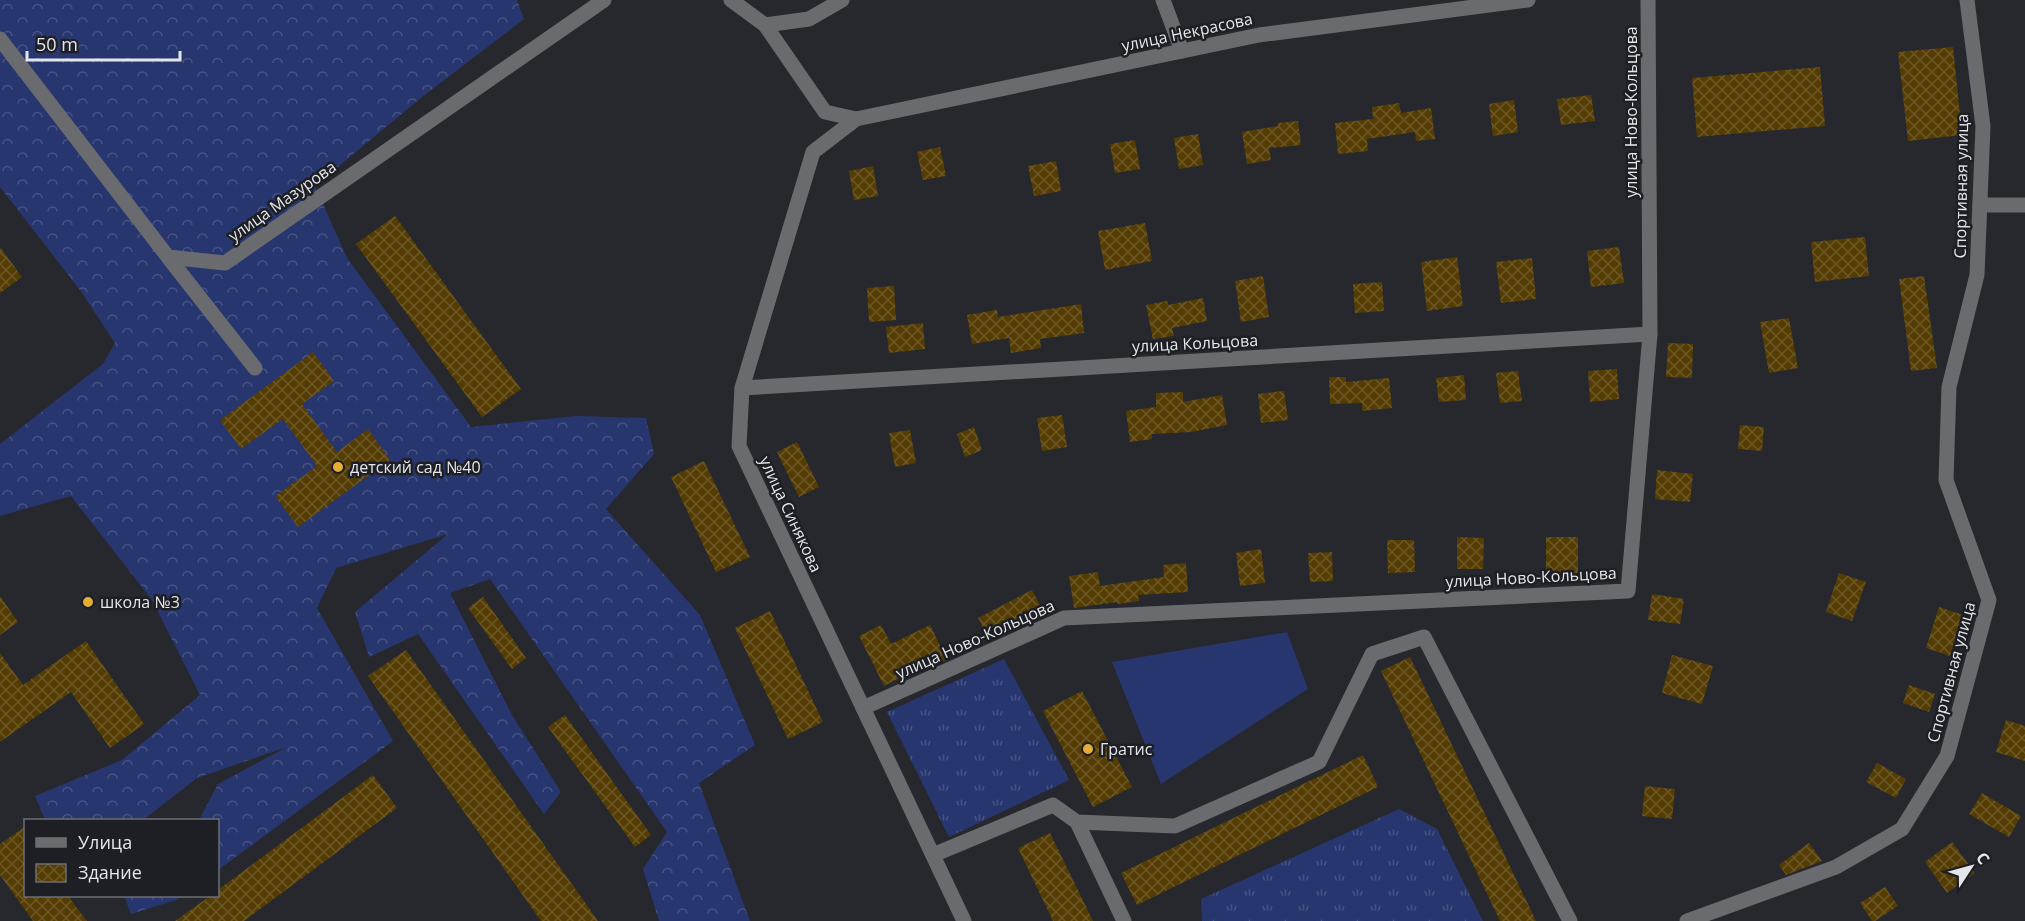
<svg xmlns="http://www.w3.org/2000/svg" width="2025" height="921" font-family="'Open Sans',sans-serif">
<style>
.grass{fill:url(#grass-tufts)}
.forest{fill:url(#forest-crowns)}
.pitch{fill:#27366e}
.building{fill:url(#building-cross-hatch)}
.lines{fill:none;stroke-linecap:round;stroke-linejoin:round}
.minor{stroke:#6a6b6e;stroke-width:15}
.poi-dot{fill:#e5ad35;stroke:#1d1f24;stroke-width:2}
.labels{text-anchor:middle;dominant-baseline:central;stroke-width:5;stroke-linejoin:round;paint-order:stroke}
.street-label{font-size:16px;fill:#e4e6ea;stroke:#1d1f24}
.poi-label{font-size:16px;fill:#e4e6ea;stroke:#1d1f24;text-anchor:start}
</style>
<defs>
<pattern id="grass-tufts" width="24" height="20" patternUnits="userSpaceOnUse" patternTransform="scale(1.5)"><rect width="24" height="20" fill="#27366e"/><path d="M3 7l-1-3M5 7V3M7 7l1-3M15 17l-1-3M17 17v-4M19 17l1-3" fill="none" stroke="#465383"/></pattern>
<pattern id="forest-crowns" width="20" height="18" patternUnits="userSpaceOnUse" patternTransform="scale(1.5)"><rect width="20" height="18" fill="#27366e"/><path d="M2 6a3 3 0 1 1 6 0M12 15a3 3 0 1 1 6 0" fill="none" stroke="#465383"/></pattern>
<pattern id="building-cross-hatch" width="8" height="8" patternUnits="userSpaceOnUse" patternTransform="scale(1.5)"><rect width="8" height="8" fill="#543c02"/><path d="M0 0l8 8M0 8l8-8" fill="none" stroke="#6c5827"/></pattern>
</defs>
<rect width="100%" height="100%" fill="#26282e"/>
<g class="grass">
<polygon points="1004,659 1069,780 949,837 887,712"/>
<polygon points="1399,809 1437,829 1483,921 1202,921 1201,899"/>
</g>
<g class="forest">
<polygon points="0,0 517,0 524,19 422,97 315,186 347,258 471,427 576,416 646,418 654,454 606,509 700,615 755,745 699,783 750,921 659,921 643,869 667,832 490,579 450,593 512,715 561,792 544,814 418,634 369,657 355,612 448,534 336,568 317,608 393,741 218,870 218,820 199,820 218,784 287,747 197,778 143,820 45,820 35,796 122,760 200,695 152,600 71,496 0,516 0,444 103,364 115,343 80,290 0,187"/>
<polygon points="124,896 182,896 176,900 131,914"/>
</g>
<polygon class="pitch" points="1287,632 1308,689 1161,784 1112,662"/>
<g class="building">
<polygon points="1953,47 1962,135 1908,141 1898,52"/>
<polygon points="1820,67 1825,126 1697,137 1692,78"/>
<polygon points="1591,95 1595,121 1561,125 1557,99"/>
<polygon points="1514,100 1518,132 1493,136 1489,104"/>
<polygon points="1399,103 1401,113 1431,108 1435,139 1416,141 1415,132 1367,139 1368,151 1338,154 1335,123 1373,119 1372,107"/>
<polygon points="1298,121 1301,145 1269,148 1271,160 1247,164 1242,132 1278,126 1278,123"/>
<polygon points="1198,134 1203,165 1179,169 1174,138"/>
<polygon points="1135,140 1140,169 1115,173 1110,144"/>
<polygon points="940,147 946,176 923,180 917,152"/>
<polygon points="1056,161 1061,191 1034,196 1028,166"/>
<polygon points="873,166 878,196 854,200 849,171"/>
<polygon points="395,216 521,389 482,417 356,244"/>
<polygon points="1145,223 1152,261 1105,270 1098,231"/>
<polygon points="1865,237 1869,276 1815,282 1811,242"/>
<polygon points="0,247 22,277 0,293"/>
<polygon points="1619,247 1624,283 1591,287 1587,251"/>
<polygon points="1457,257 1463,306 1427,311 1421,262"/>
<polygon points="1532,258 1536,299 1501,303 1496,262"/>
<polygon points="1263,276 1269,317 1241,322 1235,281"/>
<polygon points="1924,276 1937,368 1911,371 1899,279"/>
<polygon points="1382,282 1384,311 1355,313 1353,284"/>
<polygon points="894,286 896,320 869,322 867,288"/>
<polygon points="1203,298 1207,321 1172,328 1174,336 1153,339 1146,305 1167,301 1168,305"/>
<polygon points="1081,304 1084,333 1040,339 1041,348 1011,353 1009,338 972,344 967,315 997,310 998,317"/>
<polygon points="1789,318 1798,368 1769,373 1760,322"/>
<polygon points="923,323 925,349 889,353 886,327"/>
<polygon points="1668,343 1693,344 1692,378 1666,377"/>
<polygon points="313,352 334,381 302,404 337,452 368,429 390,460 298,527 275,496 317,466 283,419 241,449 220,420"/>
<polygon points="1617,369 1619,399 1590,402 1588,371"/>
<polygon points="1518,371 1522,401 1500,403 1496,373"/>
<polygon points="1464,375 1466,400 1439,402 1436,378"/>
<polygon points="1329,377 1346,377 1346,382 1389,378 1392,408 1362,411 1362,403 1330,404"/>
<polygon points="1284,391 1288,420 1261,423 1258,394"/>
<polygon points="1183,392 1183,402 1222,395 1227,425 1191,432 1152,434 1152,439 1130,442 1126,411 1156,407 1156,393"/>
<polygon points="1062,415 1067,447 1042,451 1037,418"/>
<polygon points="1740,425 1764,427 1762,451 1738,449"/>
<polygon points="974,427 982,450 965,457 957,434"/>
<polygon points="910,430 916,463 895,467 889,433"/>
<polygon points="797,442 819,487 799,497 777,452"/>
<polygon points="704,461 750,557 716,572 671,477"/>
<polygon points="1657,470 1693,474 1690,502 1655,499"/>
<polygon points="1457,537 1484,538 1483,569 1457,569"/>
<polygon points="1546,537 1578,537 1578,573 1546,574"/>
<polygon points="1387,540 1414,540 1415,572 1388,573"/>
<polygon points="1261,549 1265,583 1240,586 1236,553"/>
<polygon points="1332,552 1333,581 1310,582 1308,553"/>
<polygon points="1186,563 1188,592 1138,595 1139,601 1118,604 1117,602 1074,608 1069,576 1098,572 1100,586 1164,577 1163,565"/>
<polygon points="1839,573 1866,582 1852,621 1826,612"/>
<polygon points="1032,590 1045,615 990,640 978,618"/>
<polygon points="1652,594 1684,599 1680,624 1648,620"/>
<polygon points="0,596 18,622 0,635"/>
<polygon points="483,597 526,658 512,669 468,608"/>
<polygon points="1939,607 1963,615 1950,656 1926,648"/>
<polygon points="770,611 823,722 788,739 735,628"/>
<polygon points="881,625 891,644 930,625 947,660 926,669 925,665 884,686 859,636"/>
<polygon points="86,641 144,724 110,748 71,692 0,742 0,653 23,685"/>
<polygon points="406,650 598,921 541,921 368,676"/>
<polygon points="1672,655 1713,666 1702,704 1662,693"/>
<polygon points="1410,657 1536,921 1500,921 1381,671"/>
<polygon points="1909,685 1935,694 1929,712 1903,703"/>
<polygon points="1082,691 1132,787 1093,807 1043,711"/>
<polygon points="565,715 651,835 635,847 548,727"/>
<polygon points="2006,720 2025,726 2025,761 1996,752"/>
<polygon points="1363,755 1378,787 1137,905 1121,873"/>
<polygon points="1877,763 1906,779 1896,798 1866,782"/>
<polygon points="373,775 397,808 244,921 175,921 210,896 218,896 218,890"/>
<polygon points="1645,786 1675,789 1672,819 1642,816"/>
<polygon points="1982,793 2021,816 2009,837 1969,814"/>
<polygon points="26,826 26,896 68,896 87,921 33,921 0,875 0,844"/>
<polygon points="1050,833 1093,921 1053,921 1018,848"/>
<polygon points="1952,842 1975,873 1947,893 1925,862"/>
<polygon points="1809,843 1822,861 1786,875 1779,865"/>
<polygon points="1885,887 1898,906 1875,921 1872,921 1860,903"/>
</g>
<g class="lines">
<g class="minor">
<polyline points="731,0 765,25 825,112 856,119 1259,35 1528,0"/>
<polyline points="1163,0 1182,51"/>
<polyline points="765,25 809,19 842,0"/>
<polyline points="0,39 168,257 225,263 604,0"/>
<polyline points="856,119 813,152 742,388 739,446 964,921"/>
<polyline points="1980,205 2025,205"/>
<polyline points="168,257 255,368"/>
<polyline points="742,388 1650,334"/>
<polyline points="863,708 1064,618 1628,591 1650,334 1648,0"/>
<polyline points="1077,822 1124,921"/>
<polyline points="933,855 1053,805 1077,822 1175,826 1319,762 1372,654 1424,637 1570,921"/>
<polyline points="1687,921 1836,867 1902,829 1947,756 1989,600 1946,480 1949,387 1977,275 1983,126 1967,0"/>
</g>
</g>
<g class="poi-dot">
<circle cx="338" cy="467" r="6"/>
<circle cx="88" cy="602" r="6"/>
<circle cx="1088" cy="749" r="6"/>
</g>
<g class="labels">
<g class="street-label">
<text transform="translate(1187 32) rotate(-12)">улица Некрасова</text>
<text transform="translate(1631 112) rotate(-90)">улица Ново-Кольцова</text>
<text transform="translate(1961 186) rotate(-89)">Спортивная улица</text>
<text transform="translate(282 201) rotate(-35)">улица Мазурова</text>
<text transform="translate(1195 343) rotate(-3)">улица Кольцова</text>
<text transform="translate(791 514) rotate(65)">улица Синякова</text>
<text transform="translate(1531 577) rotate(-3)">улица Ново-Кольцова</text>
<text transform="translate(975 639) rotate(-24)">улица Ново-Кольцова</text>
<text transform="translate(1951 672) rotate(-75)">Спортивная улица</text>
</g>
<g class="poi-label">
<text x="350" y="467">детский сад №40</text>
<text x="100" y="602">школа №3</text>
<text x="1100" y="749">Гратис</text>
</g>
</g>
<rect x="24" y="819" width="195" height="78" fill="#1d1f24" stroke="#6d6f73" stroke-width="1.5"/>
<rect x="36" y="838" width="30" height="9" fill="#6a6b6e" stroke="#6d6f73" stroke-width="1.5"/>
<text x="78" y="849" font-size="18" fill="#e4e6ea">Улица</text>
<rect x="36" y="864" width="30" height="18" fill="url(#building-cross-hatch)" stroke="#6d6f73" stroke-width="1.5"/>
<text x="78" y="879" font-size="18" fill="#e4e6ea">Здание</text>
<g transform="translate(1971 867) rotate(54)" stroke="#1d1f24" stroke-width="4.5" paint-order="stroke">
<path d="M0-4.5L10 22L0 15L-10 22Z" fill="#e4e6ea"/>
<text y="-9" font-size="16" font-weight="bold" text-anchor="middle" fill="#e4e6ea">С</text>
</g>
<path d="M27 51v9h153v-9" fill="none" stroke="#e4e6ea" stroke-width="3"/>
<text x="36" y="51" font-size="18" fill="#e4e6ea" stroke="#1d1f24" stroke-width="4.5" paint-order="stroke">50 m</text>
</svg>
